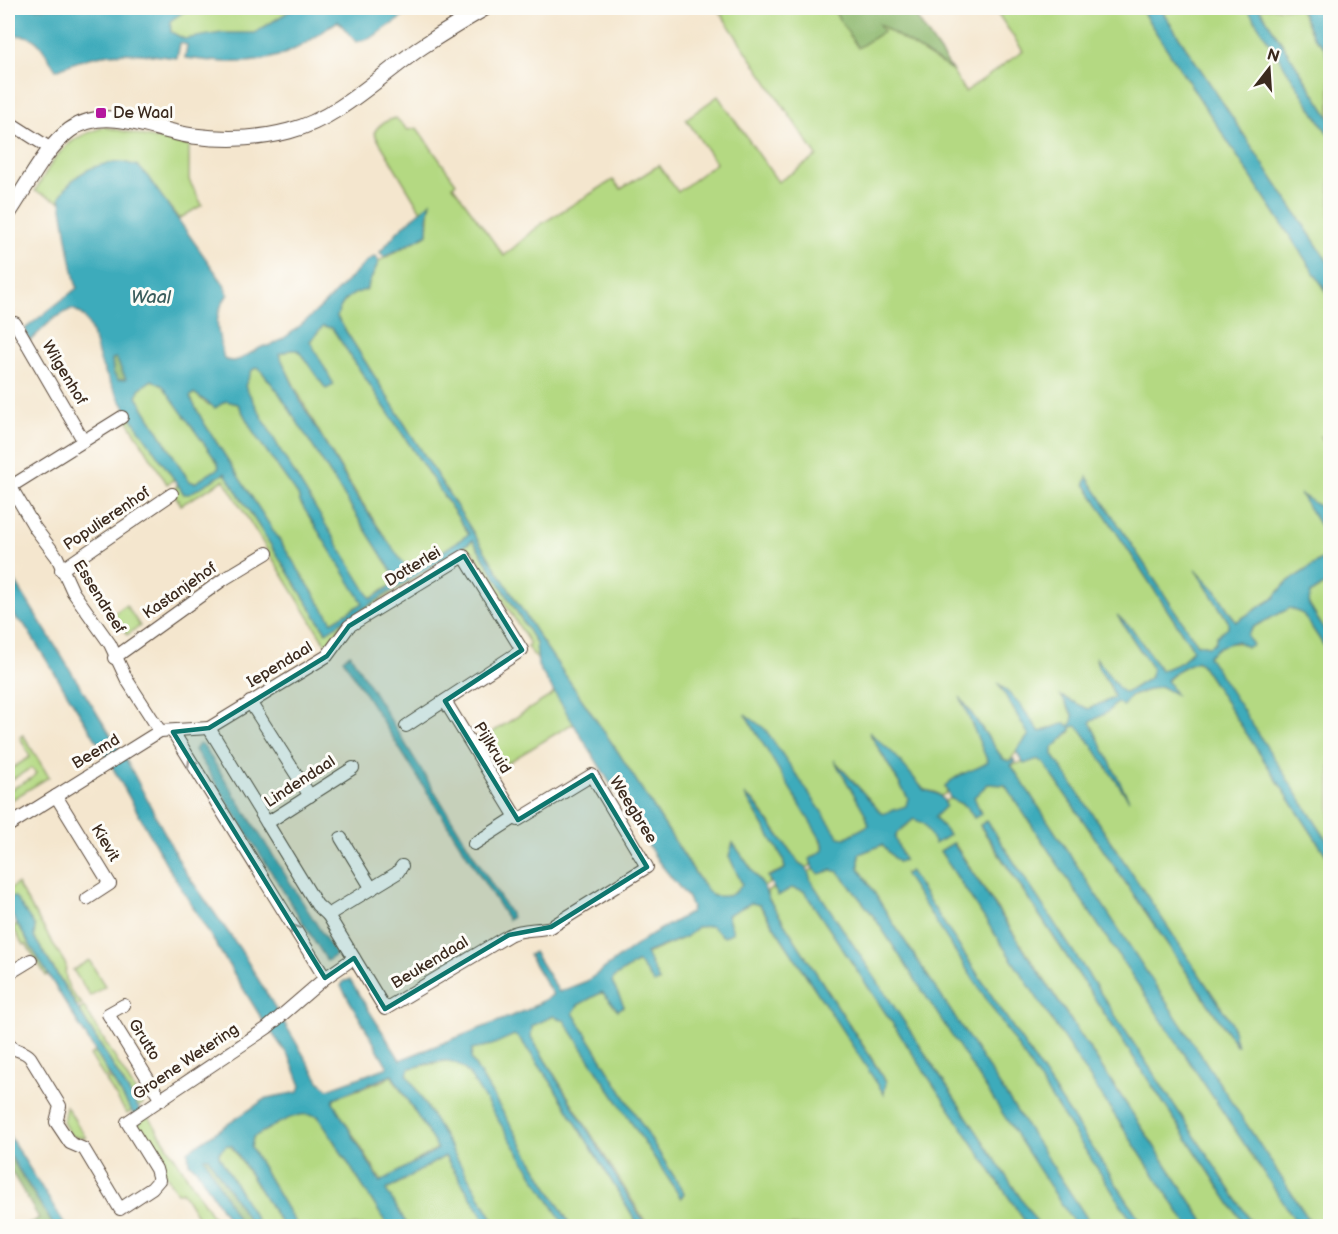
<svg xmlns="http://www.w3.org/2000/svg" width="1338" height="1234" font-family="'Balsamiq Sans',sans-serif">
<style>
.green{fill:#b4d982;stroke:#788250;stroke-width:1.5}
.forest{fill:#8fb970;stroke:#657247;stroke-width:1.5}
.water{fill:#3cabbb;stroke:#3c6a6c;stroke-width:1.5;fill-rule:evenodd}
.lines{fill:none;stroke-linecap:round;stroke-linejoin:round}
.minor-casing{stroke:#574638;stroke-width:14}
.tertiary-casing{stroke:#574638;stroke-width:17}
.minor{stroke:#fff;stroke-width:12}
.tertiary{stroke:#fff;stroke-width:15}
.oneway{stroke:#a79f9a}
.marked{fill:#0f766e;fill-opacity:0.2;stroke:#0f766e;stroke-width:4.5;stroke-linejoin:round}
.poi-dot{fill:#b5179e;stroke:#fdfcf7;stroke-width:2}
.labels{text-anchor:middle;dominant-baseline:central;stroke-width:6;stroke-linejoin:round;paint-order:stroke}
.poi-label{font-size:16px;fill:#3b2a1e;stroke:#fdfcf7;text-anchor:start}
.street-label{font-size:16px;fill:#3b2a1e;stroke:#fdfcf7}
.water-label{font-size:18px;font-style:italic;fill:#3b5e5d;stroke:#fdfcf7}
</style>
<rect width="100%" height="100%" fill="#fdfcf7"/>
<filter id="ink" filterUnits="userSpaceOnUse"><feTurbulence type="fractalNoise" baseFrequency=".0167" numOctaves="2"/><feDisplacementMap in="SourceGraphic" scale="12" xChannelSelector="R" yChannelSelector="G"/><feConvolveMatrix kernelMatrix="1 2 1 2 8 2 1 2 1" color-interpolation-filters="sRGB"/></filter>
<filter id="wash" filterUnits="userSpaceOnUse"><feTurbulence type="fractalNoise" baseFrequency=".008" numOctaves="4" result="noise"/><feDisplacementMap in="SourceGraphic" scale="24" xChannelSelector="R" yChannelSelector="G"/><feGaussianBlur stdDeviation="1.35" result="paint"/><feColorMatrix in="noise" values="0 0 0 0 0 0 0 0 0 0 0 0 0 0 0 0 0 1.4 0 .05"/><feComposite in="paint" operator="in"/></filter>
<g filter="url(#wash)">
<rect width="100%" height="100%" fill="#f4e6ce"/>
<g class="green">
<polygon points="189,8 294,8 255,33 184,39 171,32 170,21"/>
<path d="M717,8H832L858,47L877,23L952,70L965,92L1023,51L994,8H1140L1330,297V443L1319,435L1330,451V513L1302,496L1330,541V554L1286,583L1274,598L1236,622L1216,591L1197,572L1228,621V627L1217,636L1215,643L1209,646L1197,644L1087,478L1085,484L1193,649L1182,662L1161,671L1133,630L1119,618L1152,668L1151,677L1126,693L1120,691L1096,659C1097,674 1113,683 1114,698L1088,709L1062,697L1073,715V723L1069,726L1065,723L1040,732L1018,702L1000,685L1029,735L1009,762L1003,759L963,701L988,762C973,772 957,773 945,786L947,793L941,796L935,792L924,790L870,734L908,798L906,807L882,814L837,763L865,813L869,825L845,838H839L747,716L816,829L824,850L811,858V865L807,868L799,863L754,801L746,796L783,858L785,869L768,876L770,883L764,887L733,843L729,856L742,884C734,897 721,901 708,893L618,752L541,640L337,317C340,302 351,293 366,290L379,261L428,234L430,203L421,211L374,133C378,124 387,120 396,118L408,130L417,128L456,183L453,186L504,256L541,224L613,180L621,189L659,165L678,192L716,163L686,119L718,96L778,182L817,156Z"/>
<polygon points="1160,8 1247,8 1252,15 1330,137 1330,265"/>
<polygon points="1259,8 1299,8 1313,36 1325,48 1330,73 1330,118"/>
<path d="M105,127L189,146V180L202,205L179,219L138,166C98,162 85,164 60,197L61,202L35,191C56,155 63,139 105,127Z"/>
<path d="M323,326L332,328L469,534L410,574C361,503 315,432 279,354L290,350H298L326,388L333,384L310,341Z"/>
<polygon points="258,367 279,393 398,581 370,599 283,455 245,386 252,370"/>
<polygon points="152,380 163,386 218,463 219,468 195,483 189,481 137,397 139,389"/>
<polygon points="194,393 208,405 226,401 238,404 255,435 298,495 300,502 364,603 332,622 204,423 190,397"/>
<polygon points="129,409 175,479 167,484 123,413"/>
<polygon points="225,473 325,631 473,540 536,643 538,660 527,647 530,644 473,551 469,553 465,548 342,625 326,645 224,480 181,505 173,492 178,484 184,493"/>
<polygon points="1330,581 1330,639 1309,605 1309,595"/>
<polygon points="126,605 140,626 127,635 113,614"/>
<path d="M1290,608L1303,614L1330,655V845L1207,656C1220,642 1235,641 1252,644L1247,635L1253,627Z"/>
<polygon points="1196,661 1201,664 1330,861 1330,1226 1313,1226 1011,765 1038,759 1044,763 1236,1045 1231,1022 1053,755 1053,748 1071,731 1071,727 1076,726 1082,730 1125,794 1090,722 1109,711 1117,702 1123,705 1130,697 1160,686 1174,693 1167,681 1180,669"/>
<polygon points="554,691 576,725 570,725 504,765 486,736 552,695"/>
<polygon points="23,735 49,777 8,802 8,791 32,778 36,773 31,768 8,782 8,771 30,757 20,737"/>
<polygon points="988,784 1005,785 1299,1226 1254,1226 987,821 980,826 1245,1226 1207,1226 954,843 940,851 1188,1226 1144,1226 912,875 905,873 1135,1226 1092,1226 891,920 859,868 859,854 882,845 898,862 904,860 895,838 897,833 914,819 924,823 935,843 935,816 946,806 945,801 950,798 967,807 974,818 981,814 974,797"/>
<polygon points="813,869 819,874 832,870 839,872 875,918 1077,1226 1039,1226 811,881 808,872"/>
<path d="M17,884L66,965C63,981 70,993 82,1004L77,1006L34,937L35,926L8,896V890Z"/>
<polygon points="773,888 779,895 791,888 804,891 1028,1226 648,1226 531,1037 532,1026 553,1016 564,1020 681,1198 684,1193 573,1013 578,1005 602,992 618,1010 624,1006 611,981 614,977 638,962 654,982 659,982 646,954 686,937 697,927 711,926 733,932 727,915 751,903 759,904 884,1093 886,1081 768,898 767,891"/>
<polygon points="17,924 48,974 46,976 26,944 23,945 13,927"/>
<polygon points="89,960 105,986 90,996 73,970"/>
<polygon points="84,1007 143,1104 138,1107 79,1010"/>
<polygon points="515,1035 521,1040 551,1082 639,1226 571,1226 471,1059 472,1049"/>
<polygon points="95,1052 110,1076 105,1079 90,1055"/>
<path d="M452,1060C476,1067 548,1198 565,1226H497L407,1074L410,1068Z"/>
<polygon points="391,1075 438,1148 382,1182 333,1102 334,1098 385,1080"/>
<polygon points="111,1078 132,1111 127,1114 106,1081"/>
<polygon points="66,1106 86,1138 71,1136 63,1122"/>
<path d="M307,1113L318,1116L388,1226H297L251,1148L253,1137C271,1129 288,1115 307,1113Z"/>
<polygon points="147,1114 219,1226 203,1226 182,1191 177,1193 136,1127"/>
<polygon points="227,1145 231,1146 283,1226 260,1226 218,1156 222,1147"/>
<polygon points="445,1156 489,1226 408,1226 385,1191"/>
</g>
<g class="forest">
<polygon points="832,8 910,8 952,70 879,24 883,32 858,48"/>
<polygon points="116,358 126,379 118,380 113,373 112,359"/>
<polygon points="206,1156 208,1156 252,1226 241,1226 205,1162 203,1157"/>
<polygon points="11,1158 54,1226 26,1226 39,1218 8,1166 8,1160"/>
</g>
<g class="water">
<path d="M8,8H189L170,21L171,32L184,39L222,33H255L294,8H416L371,38L356,42L338,21C324,30 310,42 295,49C261,67 223,63 185,58L187,45L180,43L177,58C125,52 106,48 56,70C42,48 37,30 8,37Z"/>
<polygon points="1140,8 1160,8 1330,265 1330,297"/>
<polygon points="1247,8 1259,8 1330,118 1330,137"/>
<polygon points="1300,8 1324,8 1330,16 1330,73 1325,48 1313,36"/>
<path d="M123,162L138,166L148,177L223,283L228,294C211,318 218,331 224,359C238,366 249,352 262,347C264,346 268,346 271,345C295,337 348,280 368,260L376,256L379,261L366,290C351,293 340,302 337,317L541,640L618,752L702,884L713,896C726,897 735,897 742,884L729,856L733,843L764,887L768,898L886,1082L884,1094L760,905L751,903L727,915L733,932L724,937L711,926L697,927L686,937L646,953L659,981L654,983L638,962L614,977L612,982L624,1006L618,1010L602,992L578,1005L573,1013L684,1193L681,1198L564,1020L553,1016L532,1026L531,1037L646,1226H639L551,1082L521,1040L514,1035L492,1045L472,1049L471,1059L571,1226H565L469,1074C451,1052 436,1063 410,1068L407,1074L497,1226H489L445,1156L386,1190L408,1226H388L318,1116C294,1109 275,1127 253,1137L251,1148L297,1226H283L232,1146L227,1145L219,1152V1156L260,1226H252L208,1157H204L241,1226H232L196,1168L189,1163L188,1151L267,1098L298,1092L301,1086L290,1058L262,1019L167,865L105,754L24,624C3,614 8,588 8,570L128,763L184,870L240,949L319,1081L328,1089L388,1067L341,986L344,981L350,980L400,1060L527,1010L553,995L529,955L534,952L559,992L587,981L652,934L690,913L692,908L688,898L658,861L538,666L536,643L473,540L326,632L225,473L189,494H184C158,454 121,409 102,366C95,349 92,312 71,309L53,319L30,341L25,329L77,288C69,258 66,227 60,197C74,172 95,163 123,162ZM323,326L332,328L469,534L410,573L355,494L302,404L279,354L290,350H298L326,389L334,385L310,341ZM116,358L126,379L118,380L113,373L112,359ZM258,367L279,393L398,581L371,599L283,455L245,386L252,370ZM152,380L163,386L218,463L219,468L195,483L189,481L137,397L139,389ZM194,393L215,408L226,401L238,404L255,435L298,495L300,502L363,603L332,622L204,423L190,397ZM392,1075L438,1149L380,1182L333,1102L334,1098Z"/>
<polygon points="431,202 428,215 428,234 384,257 380,252 398,231"/>
<path d="M1087,477L1197,644L1209,646L1215,643L1217,636L1228,627V621L1195,569L1216,591L1236,622L1274,598L1286,583L1330,554V581L1310,594L1309,605L1330,639V655L1303,614L1290,608L1253,627L1247,635L1253,645L1247,647L1237,641L1219,647L1208,656L1330,845V861L1201,664L1197,661L1180,669L1167,680L1175,694L1160,686L1130,696L1123,706L1117,702L1109,711L1090,722L1129,800L1082,731L1077,726L1071,727V730L1053,748V755L1231,1022L1237,1046L1044,763L1038,759L1024,764L1016,751L1029,735L998,683L1018,702L1040,732L1065,723L1069,726L1072,723L1073,715L1061,696L1088,709L1114,698C1113,682 1097,674 1096,658L1120,690L1126,693L1151,677L1152,668L1117,615L1133,630L1161,671L1182,662L1193,649L1085,484Z"/>
<polygon points="1300,494 1330,513 1330,541"/>
<polygon points="350,654 512,917 508,920 343,659"/>
<path d="M960,697L1003,759L1009,761L1014,759L1015,762L1011,765L1313,1226H1299L1005,785L988,784L974,797L981,814L974,818L967,807L950,798L945,786C957,773 973,772 988,762Z"/>
<path d="M745,714L765,729L839,837L845,838L869,825L865,813L834,760L882,814L906,806L908,798L869,732L895,755L924,790C935,792 942,794 946,806L935,817L949,835L935,844L924,824L914,819L897,833L895,838L904,860L898,862L882,845L859,854V868L891,920L1092,1226H1076L875,918L839,872L832,870L819,874L813,869L810,859L824,850L823,843Z"/>
<polygon points="199,744 203,745 336,955 327,961 195,750"/>
<polygon points="745,795 753,801 799,863 807,868 811,881 1039,1226 1028,1226 804,891 791,888 778,896 768,877 785,869 783,858"/>
<polygon points="987,821 1254,1226 1245,1226 980,825"/>
<polygon points="953,843 1207,1226 1188,1226 940,851"/>
<polygon points="910,871 912,875 1144,1226 1135,1226 905,875"/>
<polygon points="8,896 15,897 35,926 34,937 144,1117 139,1123 8,909"/>
<polygon points="8,1134 66,1226 54,1226 8,1152"/>
</g>
</g>
<g filter="url(#ink)">
<g class="lines">
<defs>
<g id="minor">
<polyline points="8,125 15,126 51,149"/>
<polyline points="15,323 83,440"/>
<polyline points="8,482 35,528 57,557 73,592 110,644 127,680 160,731"/>
<polyline points="10,487 122,417"/>
<polyline points="61,570 172,494"/>
<polyline points="114,658 224,579 267,553"/>
<polyline points="445,701 516,817"/>
<polyline points="250,702 310,796"/>
<polyline points="173,732 325,978"/>
<polyline points="56,796 110,884 87,899"/>
<polyline points="267,823 209,728 327,656 349,626 464,556 522,650 406,726"/>
<polyline points="8,826 160,731 209,728"/>
<polyline points="341,838 372,889"/>
<path d="M402,866L397,873L328,915L385,1009L509,935C523,928 537,931 551,927L647,867L592,775L518,820L516,817L474,844"/>
<polyline points="328,915 317,905 267,823 353,768"/>
<polyline points="8,974 31,960"/>
<polyline points="124,1005 108,1014 161,1100"/>
<path d="M8,1043C13,1052 23,1049 30,1057L60,1106L56,1122L70,1143L84,1149L120,1209L152,1188L159,1180L156,1169L127,1122L267,1028L325,978L354,958"/>
</g>
<path id="tertiary" d="M8,214C26,188 45,148 70,130C107,104 153,131 193,136C224,140 259,139 289,131C340,118 380,75 423,46C443,33 464,20 485,8"/>
</defs>
<use href="#minor" class="minor-casing"/>
<use href="#tertiary" class="tertiary-casing"/>
<use href="#minor" class="minor"/>
<use href="#tertiary" class="tertiary"/>
</g>
<defs><path id="oneway-chevron" d="M-2-3.5L2.5 0L-2 3.5" fill="none" stroke-width="1.6" stroke-linecap="round" stroke-linejoin="round" transform="scale(1.5)"/></defs>
<g class="oneway">
<use href="#oneway-chevron" transform="translate(191 763) rotate(-120)"/>
<use href="#oneway-chevron" transform="translate(294 928) rotate(-122)"/>
</g>
</g>
<path class="marked" d="M464,556L522,650L445,701L518,820L592,775L647,867L551,927L509,935L385,1009L354,958L325,978L173,732L209,728L327,656L349,626Z"/>
<rect class="poi-dot" x="95" y="107" width="12" height="12" rx="3"/>
<g class="labels">
<g class="poi-label">
<text x="113" y="113">De Waal</text>
</g>
<g class="street-label">
<text transform="translate(64 373) rotate(59)">Wilgenhof</text>
<text transform="translate(107 519) rotate(-34)">Populierenhof</text>
<text transform="translate(413 567) rotate(-31)">Dotterlei</text>
<text transform="translate(180 591) rotate(-35)">Kastanjehof</text>
<text transform="translate(99 597) rotate(58)">Essendreef</text>
<text transform="translate(280 665) rotate(-31)">Iependaal</text>
<text transform="translate(492 748) rotate(59)">Pijlkruid</text>
<text transform="translate(96 752) rotate(-31)">Beemd</text>
<text transform="translate(300 782) rotate(-33)">Lindendaal</text>
<text transform="translate(633 810) rotate(58)">Weegbree</text>
<text transform="translate(105 843) rotate(59)">Kievit</text>
<text transform="translate(430 963) rotate(-31)">Beukendaal</text>
<text transform="translate(144 1040) rotate(58)">Grutto</text>
<text transform="translate(186 1062) rotate(-34)">Groene Wetering</text>
</g>
<g class="water-label">
<text x="151" y="297">Waal</text>
</g>
</g>
<rect width="1338" height="1234" fill="none" stroke="#fdfcf7" stroke-width="30"/>
<g transform="translate(1269 69) rotate(17)" stroke="#fdfcf7" stroke-width="4.5" paint-order="stroke">
<path d="M0-4.5L10 22L0 15L-10 22Z" fill="#3b2a1e"/>
<text y="-9" font-size="16" font-weight="bold" text-anchor="middle" fill="#3b2a1e">N</text>
</g>
</svg>
